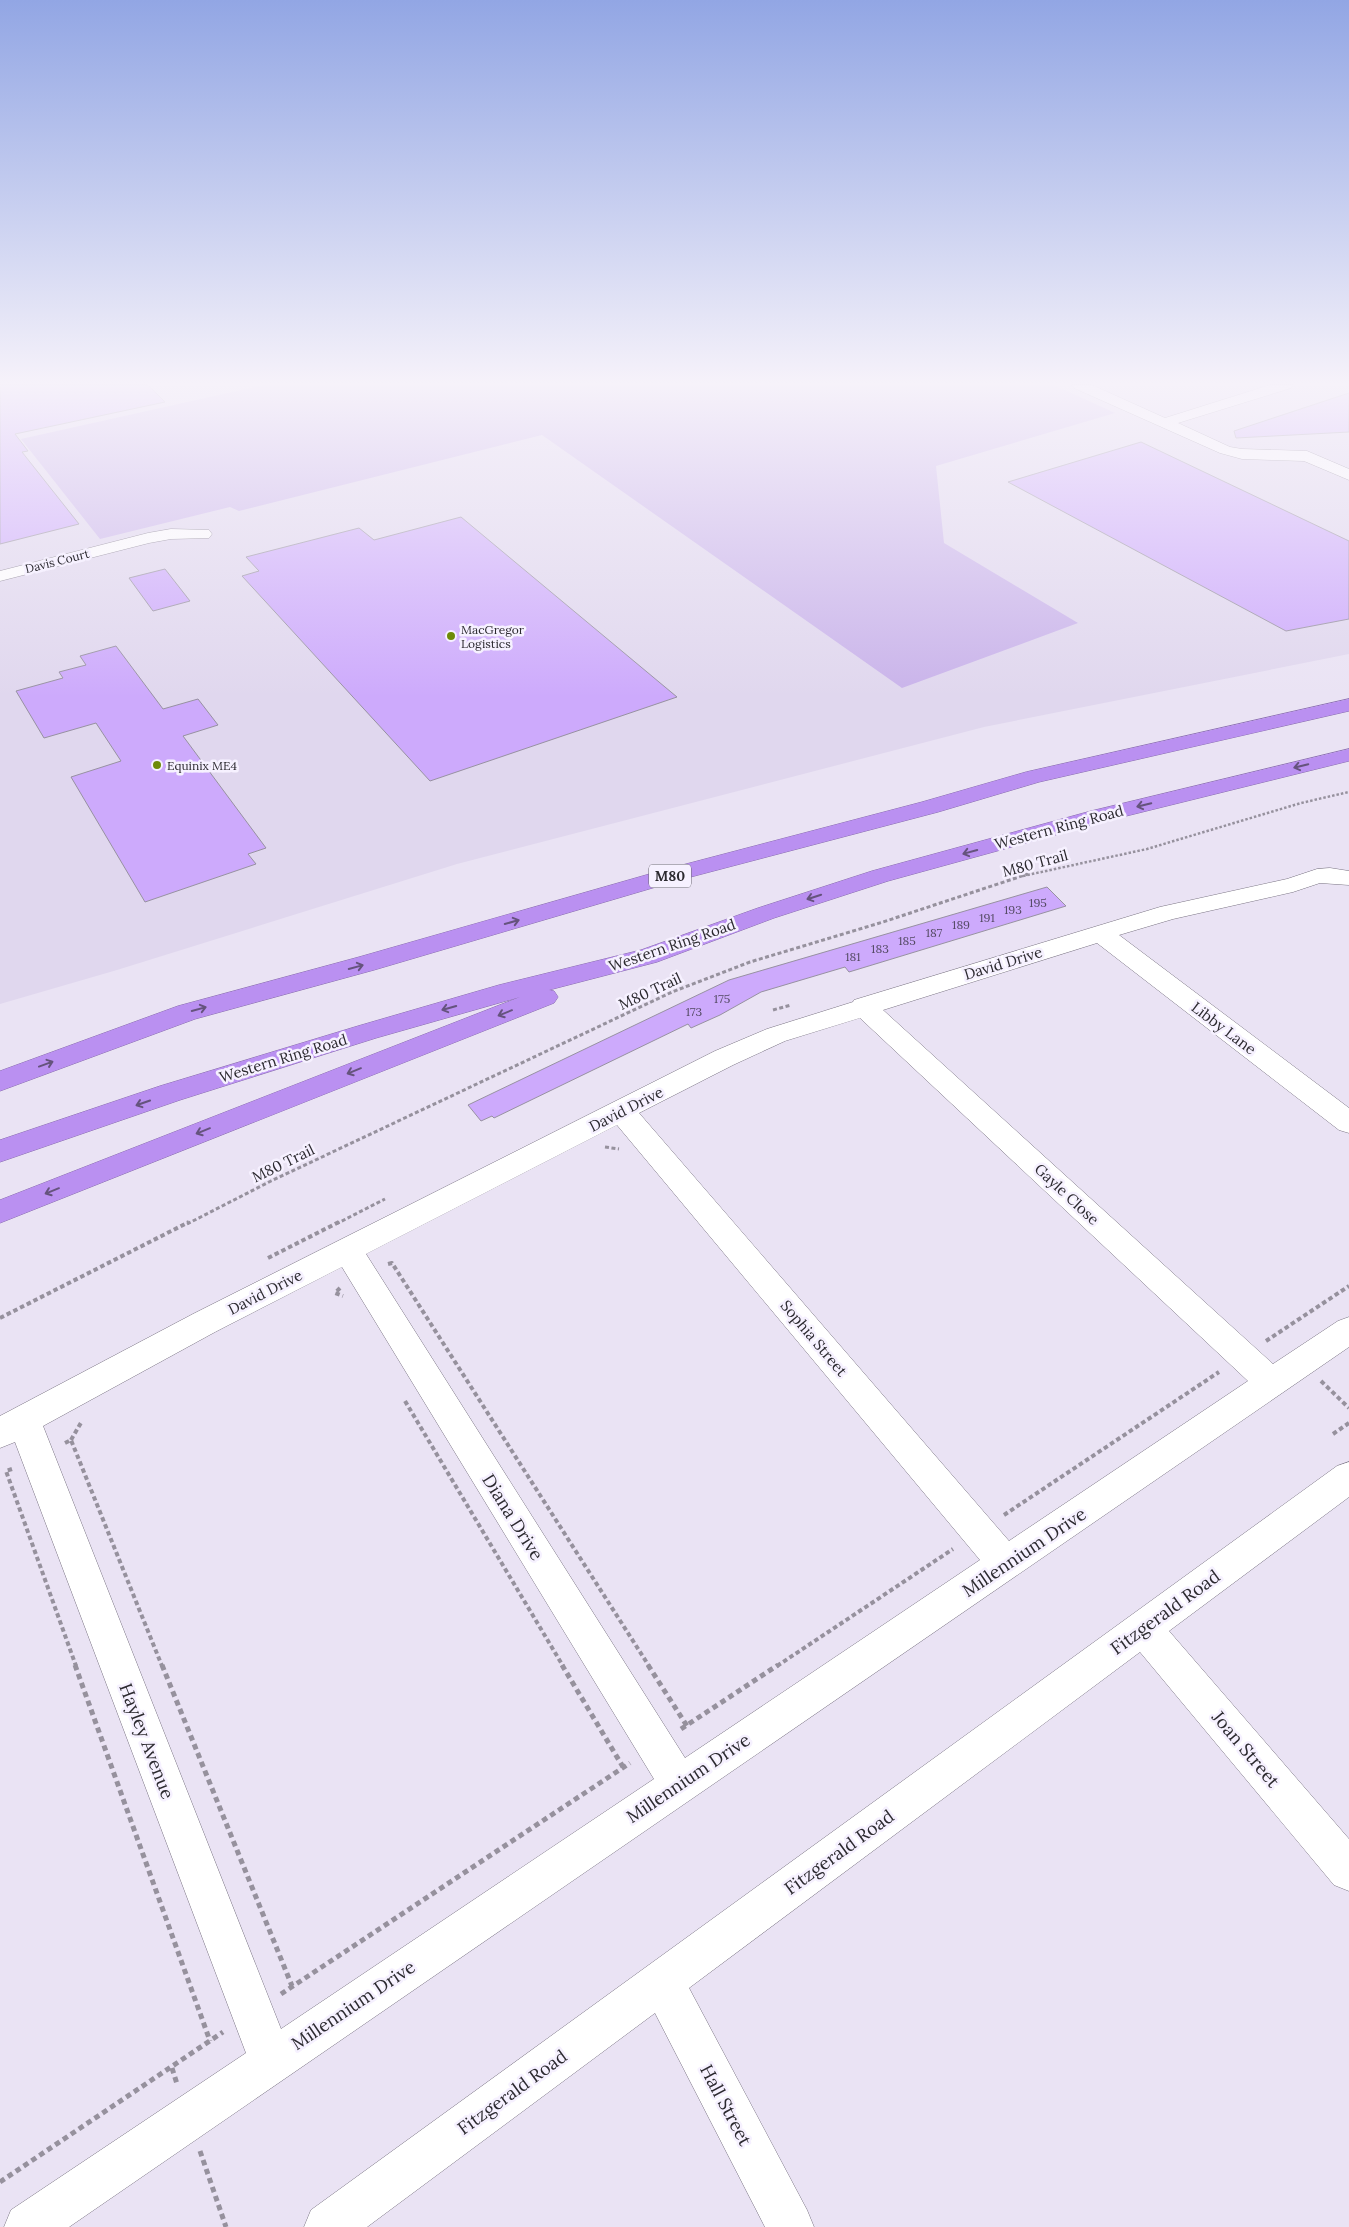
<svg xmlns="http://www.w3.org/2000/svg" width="1349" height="2227" font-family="Lora,serif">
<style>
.built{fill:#e0d7ee}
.green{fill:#c9b3ea}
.building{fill:#cdaafc;stroke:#9791a1}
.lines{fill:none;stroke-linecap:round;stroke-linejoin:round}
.minor-casing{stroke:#7a7483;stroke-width:1}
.highway-casing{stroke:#886cad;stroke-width:1}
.path-far3{stroke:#96919d;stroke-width:2.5;stroke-dasharray:2.5 2;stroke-linecap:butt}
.path-far2{stroke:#96919d;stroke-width:3;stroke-dasharray:4 2.5;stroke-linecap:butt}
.path-far1{stroke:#96919d;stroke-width:4;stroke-dasharray:4.5 3;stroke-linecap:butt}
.path{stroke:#96919d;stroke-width:5;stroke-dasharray:5.5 4;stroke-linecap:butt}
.minor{fill:#fff;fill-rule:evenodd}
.highway{fill:#ba90f1;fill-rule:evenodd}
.oneway{stroke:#65537d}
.poi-dot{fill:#6e8b07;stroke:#f6f1ff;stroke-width:2}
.labels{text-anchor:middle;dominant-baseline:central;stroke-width:5;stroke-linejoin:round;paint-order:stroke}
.far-street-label{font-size:12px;fill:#2c2a30;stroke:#f6f1ff}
.far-poi-label{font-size:12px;fill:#2c2a30;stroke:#f6f1ff;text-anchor:start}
.number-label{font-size:12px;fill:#544a63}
.shield{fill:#f6f1ff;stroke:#69666e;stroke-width:1}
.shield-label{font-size:14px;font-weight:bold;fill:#2c2a30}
.street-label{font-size:15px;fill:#2c2a30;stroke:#f6f1ff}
.near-street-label{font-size:18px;fill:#2c2a30;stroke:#f6f1ff}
</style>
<rect width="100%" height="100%" fill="#eae3f4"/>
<polygon class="built" points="0,385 1349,385 1349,654 984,727 457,864 117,970 0,1004"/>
<polygon class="green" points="264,385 1054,385 1115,413 936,466 944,543 1078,623 902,688 542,435 239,511 230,507 100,539 21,439"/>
<g class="building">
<polygon points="0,385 148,385 165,402 15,434 28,451 22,452 79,524 0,544"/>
<polygon points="1349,393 1349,432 1236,438 1234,431"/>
<polygon points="1141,442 1349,541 1349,619 1286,631 1008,482"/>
<polygon points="461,517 677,697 430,781 242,576 259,571 246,557 359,528 374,540"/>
<polygon points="165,569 190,601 153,611 129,578"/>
<polygon points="116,646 163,709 198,699 218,725 183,736 266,848 248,854 256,864 145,902 71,777 121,761 96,723 44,738 16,691 63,678 59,672 86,665 80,656"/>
<polygon points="1047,887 1066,906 849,972 845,967 761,992 720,1015 691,1028 688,1024 494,1118 492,1116 481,1121 468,1105 729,980"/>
</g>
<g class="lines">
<defs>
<g id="minor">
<polygon points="1072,385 1092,385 1165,418 1270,385 1293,385 1291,388 1178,423 1230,447 1242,449 1307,451 1349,469 1349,480 1304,461 1242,459 1220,453 1074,388"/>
<polygon points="171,529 209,530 212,534 209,538 171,539 149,543 0,581 0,571 148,533"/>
<path d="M1330,868L1349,871V885L1320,883L1293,892L1173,919L1119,935L1349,1108V1133L1339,1130L1097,943L883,1010L1273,1364L1338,1321L1349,1317V1347L69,2227H4L11,2210L246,2053L15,1442L0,1448V1416L193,1314L715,1051L767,1029L853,1002L854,1000L1160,907L1287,879L1317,869ZM860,1018L1248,1381L1009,1541L639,1113L733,1065L785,1041ZM617,1125L980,1560L685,1758L366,1254ZM342,1267L654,1779L281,2029L43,1426L215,1332Z"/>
<polygon points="1349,1462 1349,1497 1169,1631 1349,1839 1349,1891 1334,1885 1140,1652 689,1988 807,2210 814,2227 765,2227 655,2013 367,2227 304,2227 311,2210 1337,1466"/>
</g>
<g id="highway">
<polygon points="1349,699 1349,711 1039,782 938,812 683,879 374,970 195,1019 0,1091 0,1071 178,1006 359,957 667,869 922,802 1026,772"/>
<polygon points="1349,749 1349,761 1106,821 888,881 774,918 657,962 549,990 554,991 558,997 554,1003 0,1223 0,1200 520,997 376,1038 180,1100 0,1162 0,1140 160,1086 358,1026 499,985 641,950 758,908 872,871 1091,811"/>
</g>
</defs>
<use href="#minor" class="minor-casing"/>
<use href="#highway" class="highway-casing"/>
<polyline class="path-far3" points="1023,876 1147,849 1301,803 1349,792"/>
<g class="path-far2">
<polyline points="773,1010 791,1005"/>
<polyline points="605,1147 619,1149"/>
<polyline points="187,1224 271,1181 672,992 750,962 883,922 1028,874"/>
<polyline points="336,1224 385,1199"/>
</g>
<g class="path-far1">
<polyline points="268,1258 339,1222"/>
<polyline points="388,1264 392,1263 649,1666"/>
<polyline points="340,1288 335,1293 343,1296"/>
<polyline points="0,1318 189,1222"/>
<polyline points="1266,1341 1349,1286"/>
<polyline points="1321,1381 1349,1408"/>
<polyline points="405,1401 563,1666"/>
<polyline points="1333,1434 1349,1423"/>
<polyline points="71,1440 82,1421"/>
<polyline points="65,1443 71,1440 162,1666"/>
<polyline points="12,1469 6,1471 76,1666"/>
<polyline points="1004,1515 1219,1372"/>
<polyline points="777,1666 953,1549"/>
</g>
<g class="path">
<polyline points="75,1665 210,2041"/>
<polyline points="162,1665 292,1986"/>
<polyline points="562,1665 623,1767"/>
<polyline points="648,1665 687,1726"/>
<polyline points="681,1729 778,1665"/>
<polyline points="281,1994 630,1763"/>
<polyline points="172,2068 177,2084"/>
<polyline points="200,2151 226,2227"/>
<polyline points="0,2182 223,2032"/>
</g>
<use href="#minor" class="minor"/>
<use href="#highway" class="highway"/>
</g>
<defs><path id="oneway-shaft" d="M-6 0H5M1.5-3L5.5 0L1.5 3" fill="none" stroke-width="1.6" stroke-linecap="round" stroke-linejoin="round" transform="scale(1.25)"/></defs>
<g class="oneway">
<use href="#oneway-shaft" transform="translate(1301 766) rotate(166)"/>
<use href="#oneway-shaft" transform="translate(1144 805) rotate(166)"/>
<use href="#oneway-shaft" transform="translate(970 852) rotate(165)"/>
<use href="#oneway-shaft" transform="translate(814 897) rotate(162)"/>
<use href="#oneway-shaft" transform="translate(512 922) rotate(-16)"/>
<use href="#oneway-shaft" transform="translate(356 967) rotate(-15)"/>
<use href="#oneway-shaft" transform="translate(449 1008) rotate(164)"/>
<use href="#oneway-shaft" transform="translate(199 1009) rotate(-15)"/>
<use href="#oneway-shaft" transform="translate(505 1013) rotate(158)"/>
<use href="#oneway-shaft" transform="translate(46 1064) rotate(-20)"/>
<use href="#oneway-shaft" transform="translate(354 1071) rotate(158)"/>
<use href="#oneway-shaft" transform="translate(143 1103) rotate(161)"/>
<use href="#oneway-shaft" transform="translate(203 1131) rotate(158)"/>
<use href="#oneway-shaft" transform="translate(52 1191) rotate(158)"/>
</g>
<linearGradient id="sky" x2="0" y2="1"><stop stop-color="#92a6e4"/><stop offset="0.55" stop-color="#f6f2fa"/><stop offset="1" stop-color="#f6f2fa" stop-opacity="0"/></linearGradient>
<rect width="1349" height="697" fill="url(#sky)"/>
<g class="poi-dot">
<circle cx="451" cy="636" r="5"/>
<circle cx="157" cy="765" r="5"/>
</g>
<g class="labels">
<g class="far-street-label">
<text transform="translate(57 561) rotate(-14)">Davis Court</text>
</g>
<g class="far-poi-label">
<text x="461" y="629">MacGregor<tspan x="461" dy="14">Logistics</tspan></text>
<text x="167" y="765">Equinix ME4</text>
</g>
<g class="number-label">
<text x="1038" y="902">195</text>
<text x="1013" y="909">193</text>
<text x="987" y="917">191</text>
<text x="961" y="924">189</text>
<text x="934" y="932">187</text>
<text x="907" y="940">185</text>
<text x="880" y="948">183</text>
<text x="853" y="956">181</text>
<text x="722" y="998">175</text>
<text x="694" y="1011">173</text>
</g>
<rect class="shield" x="649" y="864.5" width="42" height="23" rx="4"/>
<g class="shield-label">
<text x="670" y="876">M80</text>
</g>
<g class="street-label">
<text transform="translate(1059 827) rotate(-15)">Western Ring Road</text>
<text transform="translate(1035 863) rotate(-15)">M80 Trail</text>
<text transform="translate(672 945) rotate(-19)">Western Ring Road</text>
<text transform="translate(1003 963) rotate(-17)">David Drive</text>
<text transform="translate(650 991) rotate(-25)">M80 Trail</text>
<text transform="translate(1224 1028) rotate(37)">Libby Lane</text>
<text transform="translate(283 1058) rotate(-17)">Western Ring Road</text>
<text transform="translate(626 1109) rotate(-27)">David Drive</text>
<text transform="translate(283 1163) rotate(-26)">M80 Trail</text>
<text transform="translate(1067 1194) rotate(43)">Gayle Close</text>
<text transform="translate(265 1292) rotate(-27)">David Drive</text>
<text transform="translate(814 1338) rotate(50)">Sophia Street</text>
</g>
<g class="near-street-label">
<text transform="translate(513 1517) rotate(58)">Diana Drive</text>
<text transform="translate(1024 1552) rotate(-34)">Millennium Drive</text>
<text transform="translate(1165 1612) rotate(-36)">Fitzgerald Road</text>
<text transform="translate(147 1741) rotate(69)">Hayley Avenue</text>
<text transform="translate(1246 1749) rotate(50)">Joan Street</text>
<text transform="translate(688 1778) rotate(-34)">Millennium Drive</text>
<text transform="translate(839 1852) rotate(-36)">Fitzgerald Road</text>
<text transform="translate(353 2005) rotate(-34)">Millennium Drive</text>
<text transform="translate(512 2092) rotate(-36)">Fitzgerald Road</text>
<text transform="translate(726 2105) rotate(62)">Hall Street</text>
</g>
</g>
</svg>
